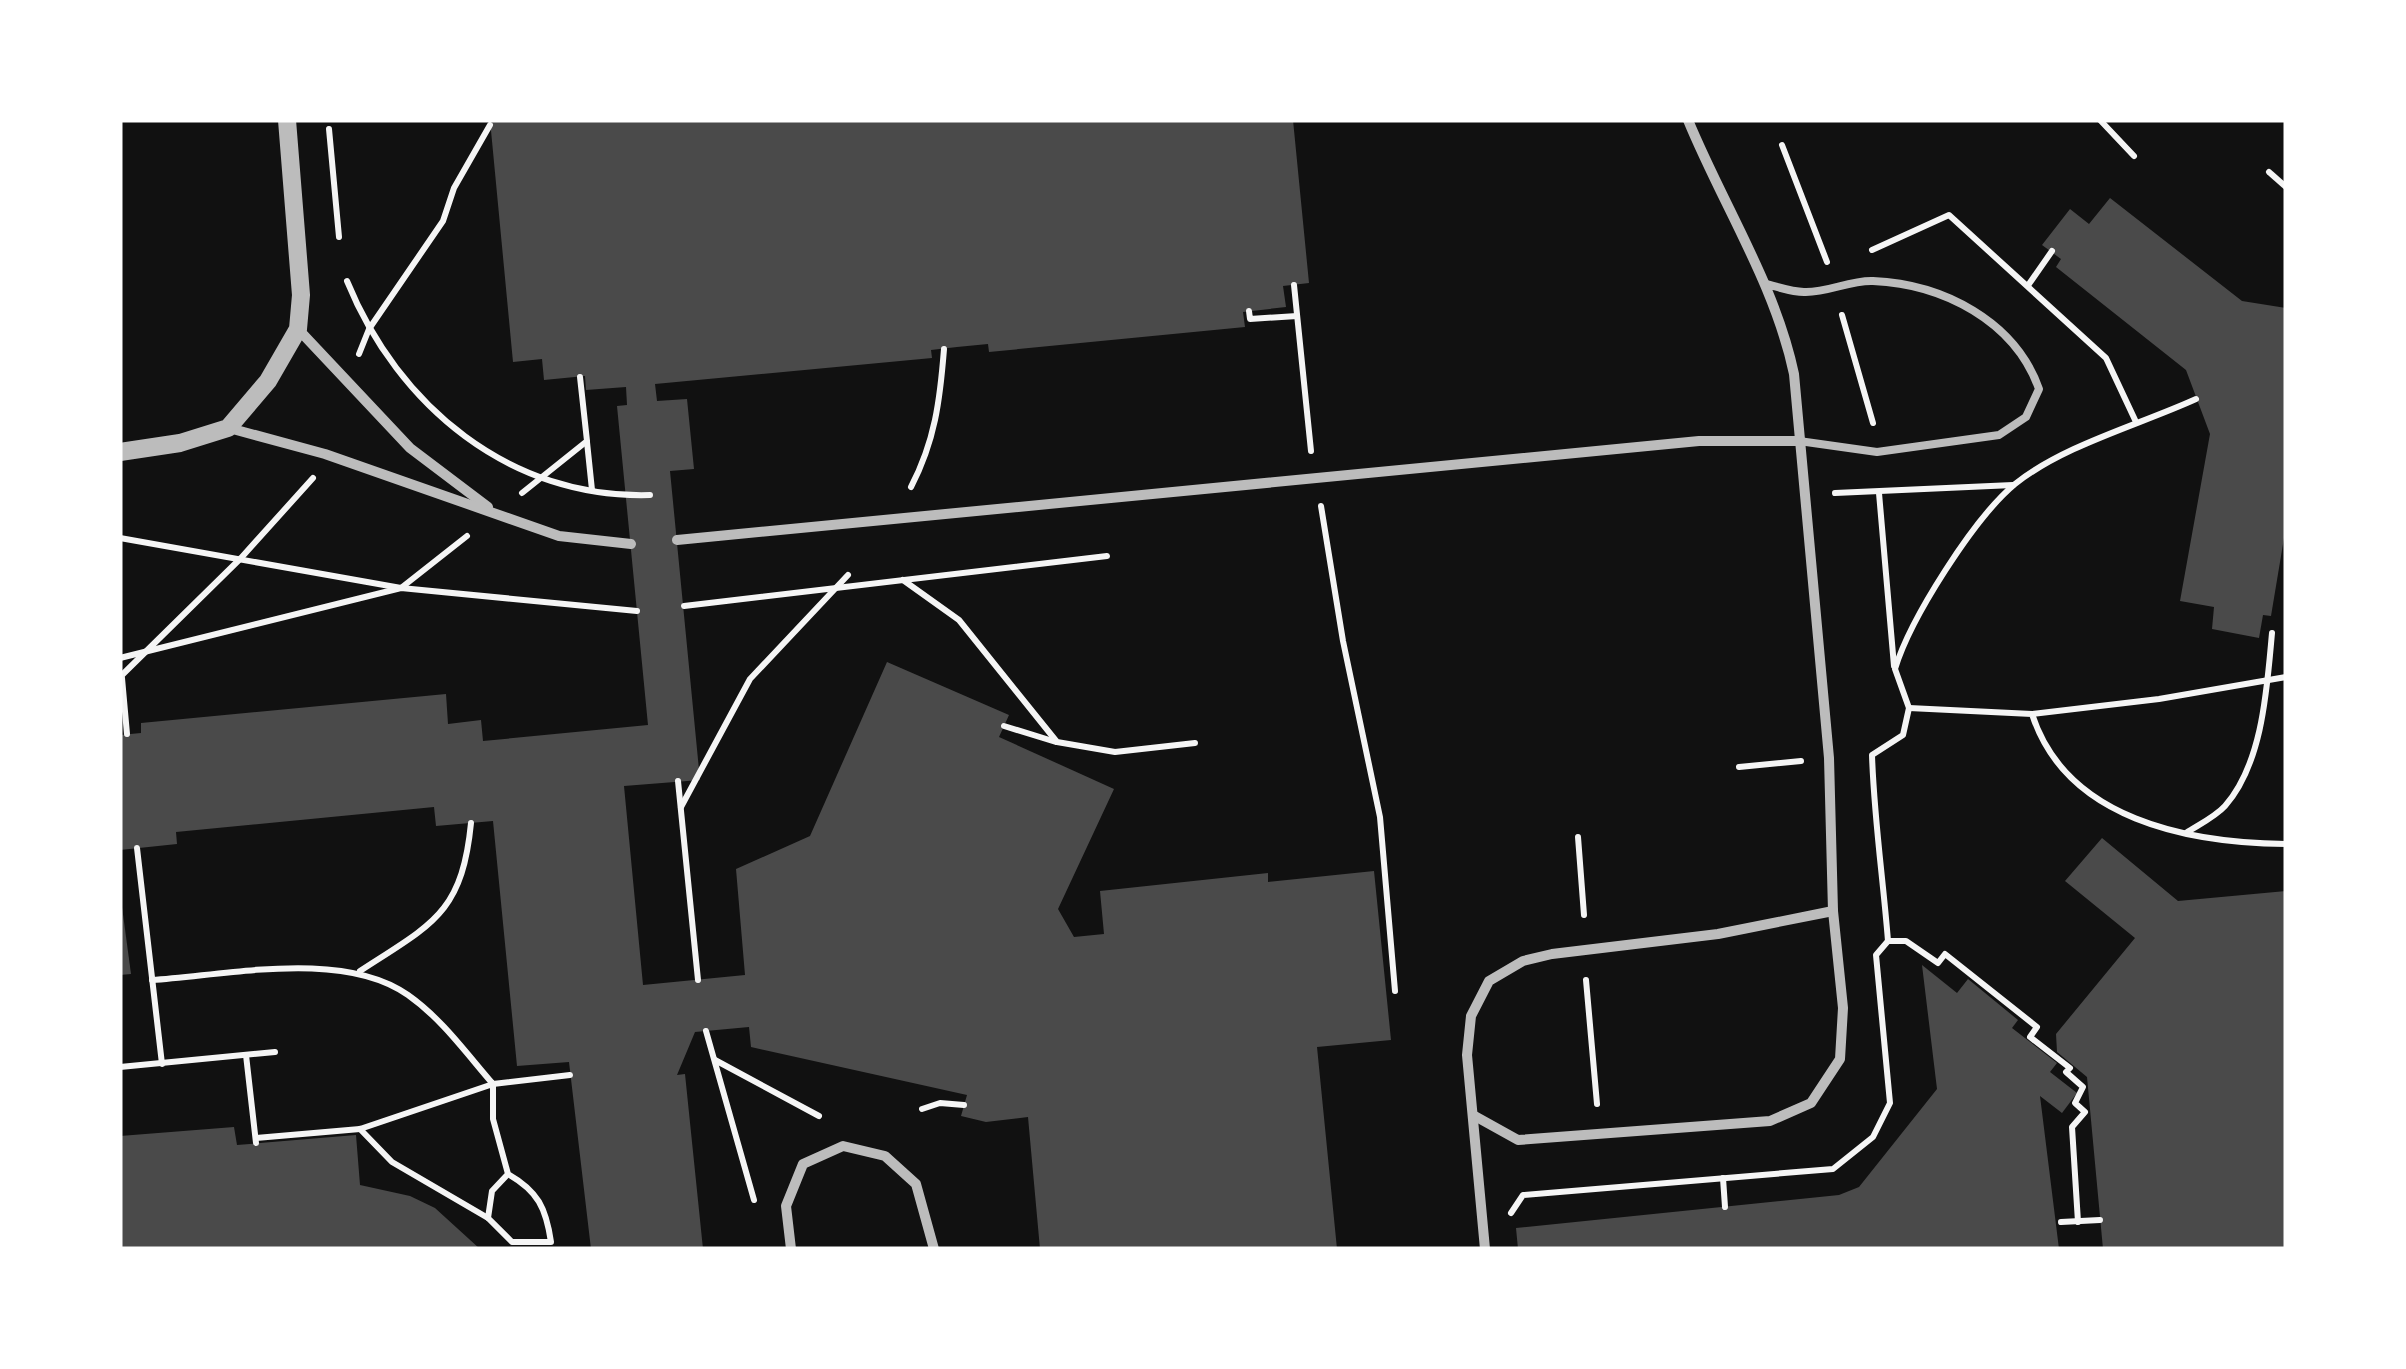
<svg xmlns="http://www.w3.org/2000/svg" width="2406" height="1369" font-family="'Crimson Pro',serif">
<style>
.building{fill:#4a4a4a}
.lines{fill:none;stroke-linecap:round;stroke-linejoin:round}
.path{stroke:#f5f5f5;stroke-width:6}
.service{stroke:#bcbcbc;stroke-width:8}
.minor{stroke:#bcbcbc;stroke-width:10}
.tertiary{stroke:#bcbcbc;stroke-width:18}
</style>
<rect width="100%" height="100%" fill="#111"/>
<g class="building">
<polygon points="490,120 1293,120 1309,283 1283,286 1286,307 1243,312 1245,327 989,352 988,344 957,347 931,350 932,358 655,384 657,401 687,399 694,469 670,471 700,780 624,786 643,985 745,975 736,869 810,836 887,662 1009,715 999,737 1114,789 1058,909 1074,937 1104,934 1100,891 1268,873 1268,882 1374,871 1391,1040 1317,1047 1337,1249 1040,1249 1028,1117 986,1122 961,1116 967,1095 751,1047 749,1027 695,1032 677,1075 685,1074 703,1249 591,1249 569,1062 517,1066 493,821 436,826 434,807 176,832 177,844 120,850 120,735 141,733 141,723 446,694 448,724 481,720 483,741 648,725 617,406 627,405 626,387 586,390 585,376 544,380 542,359 513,362"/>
<polygon points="2110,198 2242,301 2286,308 2286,526 2271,616 2263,615 2259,638 2212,629 2214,607 2180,601 2210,434 2186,370 2056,267 2061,259 2042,245 2070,209 2089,224"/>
<polygon points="2102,838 2178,901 2286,891 2286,1249 2103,1249 2087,1077 2057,1052 2056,1034 2135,938 2065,881"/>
<polygon points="120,892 131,974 120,975"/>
<polygon points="1922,965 1957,993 1968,979 2018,1020 2012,1028 2057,1063 2050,1072 2077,1093 2062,1113 2040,1096 2059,1249 1518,1249 1516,1228 1839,1195 1859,1187 1937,1089"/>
<polygon points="234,1127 237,1145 356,1135 360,1185 410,1196 435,1208 480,1249 120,1249 120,1136"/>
</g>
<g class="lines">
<g class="path">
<polyline points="2100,120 2134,156"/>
<polyline points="329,129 339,237"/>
<polyline points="1782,145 1827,262"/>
<polyline points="2269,172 2286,187"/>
<polyline points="1872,250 1949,215 2106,358 2136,422"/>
<path d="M347,281C398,406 510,499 650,495"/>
<polyline points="2029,284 2052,251"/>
<polyline points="1294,285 1311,451"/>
<polyline points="1249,311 1250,319 1297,316"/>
<polyline points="1842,315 1873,423"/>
<polyline points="359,354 369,329 443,221 454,188 490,125"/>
<polyline points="587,442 592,490"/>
<path d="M911,487C935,441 940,400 944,349"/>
<polyline points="522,493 587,441 580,377"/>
<polyline points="1835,493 2013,485"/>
<polyline points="1879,493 1894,666"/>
<polyline points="1321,506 1343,641 1380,817 1395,991"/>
<polyline points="120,538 401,588 467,536"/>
<polyline points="903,580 959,620 1057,742 1115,752 1195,743"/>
<polyline points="684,606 1107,556"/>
<polyline points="120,658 401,588 637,611"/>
<polyline points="120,677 241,558 313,478"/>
<polyline points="122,678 127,734"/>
<path d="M1909,708L2032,714C2066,820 2189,843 2286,844"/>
<polyline points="2032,714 2159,699 2286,677"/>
<polyline points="1004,726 1056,742"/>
<polyline points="1739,767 1801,761"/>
<polyline points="678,781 698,980"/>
<polyline points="681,807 750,679 848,575"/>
<path d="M2186,833C2198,825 2215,817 2225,806C2263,763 2267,687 2272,633"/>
<polyline points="1578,837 1584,915"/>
<polyline points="137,848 162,1064"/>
<path d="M1888,941C1883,878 1874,818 1872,755L1903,735L1909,708L1895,669C1910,619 1974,518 2015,484C2064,445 2139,425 2196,399"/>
<path d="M360,971C432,924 462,914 471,823"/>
<path d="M152,980C228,975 343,949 408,995C442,1019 466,1053 493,1084L570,1075"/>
<polyline points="1586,980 1597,1104"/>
<polyline points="706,1031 754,1200"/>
<polyline points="246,1055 256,1143"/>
<polyline points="715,1060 819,1116"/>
<polyline points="120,1067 275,1052"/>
<polyline points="922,1109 940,1103 964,1105"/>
<polyline points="360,1129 392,1162 488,1218"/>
<path d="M256,1138L360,1129L493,1084V1119L508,1174L492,1191L488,1218L512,1242H551C546,1208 538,1191 508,1174"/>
<polyline points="1723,1178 1725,1207"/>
<polyline points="1511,1213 1523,1195 1833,1169 1873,1137 1890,1103 1876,955 1888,941 1906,941 1938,963 1945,954 2037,1027 2030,1037 2070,1068 2066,1072 2083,1087 2075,1103 2085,1112 2072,1127 2078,1222"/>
<polyline points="2061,1222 2100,1220"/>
</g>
<path class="service" d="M1766,284C1778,287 1792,292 1804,292C1827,293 1850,280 1873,281C1943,284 2015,321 2039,389L2026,417L1999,435L1877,452L1799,441"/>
<g class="minor">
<polyline points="298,329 410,448 488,507"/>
<polyline points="229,428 325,454 559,536 631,544"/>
<polyline points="677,540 1699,441 1799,441"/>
<path d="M1473,1115L1518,1140L1770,1121L1811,1103L1840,1059L1843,1008L1833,911L1829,758L1794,374C1775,284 1723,205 1688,120"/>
<polyline points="791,1249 786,1206 803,1164 843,1146 885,1156 916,1184 934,1249"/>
<polyline points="1485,1249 1467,1055 1471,1016 1489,981 1523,961 1552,954 1718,934 1833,911"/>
</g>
<polyline class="tertiary" points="120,452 180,443 228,428 268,381 298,329 301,295 287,120"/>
</g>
<rect width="2406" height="1369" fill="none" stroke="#ffffff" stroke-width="245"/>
</svg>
